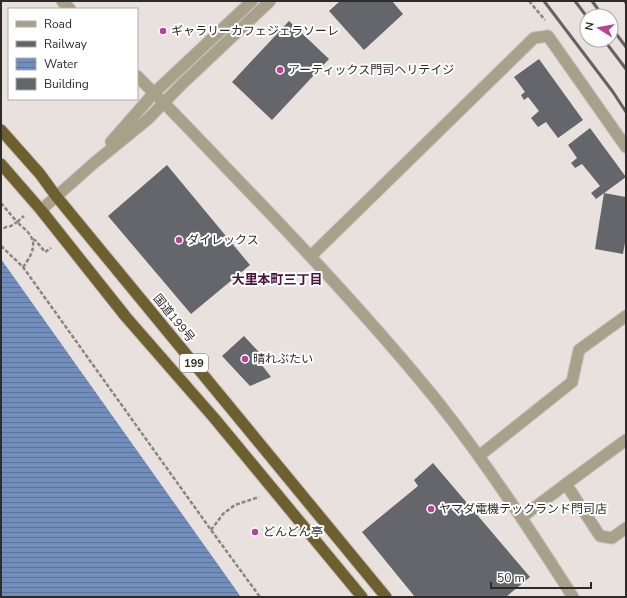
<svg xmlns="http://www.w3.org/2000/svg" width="627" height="598" font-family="'Nunito Sans','Noto Sans JP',sans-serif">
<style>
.water{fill:url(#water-rules)}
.building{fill:#65666b}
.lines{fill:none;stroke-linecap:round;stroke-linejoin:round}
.minor-casing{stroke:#c4bdba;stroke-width:13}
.tertiary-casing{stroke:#c4bdba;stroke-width:13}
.trunk-casing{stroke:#c4bdba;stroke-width:13}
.path{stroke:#8a8583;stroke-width:2.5;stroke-dasharray:4 2;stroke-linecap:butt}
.minor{stroke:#a8a18a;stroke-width:11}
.tertiary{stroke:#a8a18a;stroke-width:11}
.trunk{stroke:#6e602e;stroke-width:11}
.rail{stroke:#666261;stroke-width:3}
.poi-dot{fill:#b94195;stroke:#fff;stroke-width:1.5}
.labels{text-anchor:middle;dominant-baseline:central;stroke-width:4;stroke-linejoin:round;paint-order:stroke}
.shield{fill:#fff;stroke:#6d6b6b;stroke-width:1}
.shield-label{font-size:11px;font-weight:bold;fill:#2e2c2b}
.poi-label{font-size:12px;fill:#2e2c2b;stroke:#fff;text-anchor:start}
.street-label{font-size:12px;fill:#2e2c2b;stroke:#fff}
.neighbourhood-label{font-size:13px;font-weight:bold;fill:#4b123b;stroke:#fff}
</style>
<defs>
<pattern id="water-rules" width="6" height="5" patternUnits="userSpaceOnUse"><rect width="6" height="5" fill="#728ebc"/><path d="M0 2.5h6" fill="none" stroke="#5e7499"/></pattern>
</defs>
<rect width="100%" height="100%" fill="#e9e1de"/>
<polygon class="water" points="1,259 241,597 1,597"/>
<g class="building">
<polygon points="340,1 392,1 403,14 364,50 329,11"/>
<polygon points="289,21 329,59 272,120 232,82"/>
<polygon points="539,59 583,120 558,138 546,122 538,127 531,118 539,111 528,97 524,100 521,95 525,92 514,77"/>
<polygon points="590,128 626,177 596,199 591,193 600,186 582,164 575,168 571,163 577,158 568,145"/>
<polygon points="167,165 250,265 191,314 108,216"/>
<polygon points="604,193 626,197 626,237 623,254 595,249"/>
<polygon points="244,336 267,361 261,364 271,377 250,386 222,356"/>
<polygon points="433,463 530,577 506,597 415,597 362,532 418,486 414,480"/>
</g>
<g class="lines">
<defs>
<g id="minor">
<polyline points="62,1 70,9"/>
<polyline points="137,76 154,93"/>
<polyline points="311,256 534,38 548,36 626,147"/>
<polyline points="479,456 572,382 579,350 626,316"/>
<polyline points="566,484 600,536 612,538 626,528"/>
<polyline points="522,517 566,484 626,440"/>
</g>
<g id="tertiary">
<path d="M154,93C191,130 227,169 264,207C324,270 383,334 438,402C487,464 530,530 573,597"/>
<polyline points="111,142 154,93 252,1"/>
<polyline points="41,210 94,163 148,119 182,84 270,1"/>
</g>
<g id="trunk">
<polyline points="1,130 40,174 56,196 386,597"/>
<polyline points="1,164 41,210 126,317 215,419 362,597"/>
</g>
</defs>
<use href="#minor" class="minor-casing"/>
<use href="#tertiary" class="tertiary-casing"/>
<use href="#trunk" class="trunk-casing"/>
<g class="path">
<polyline points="529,1 545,20"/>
<polyline points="1,203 17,222 11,226 6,227 1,230"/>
<polyline points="33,239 36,241 45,252 51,248"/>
<polyline points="1,246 23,267 211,530 260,597"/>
<path d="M23,267C29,259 38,246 30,235C27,230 21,226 17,222L24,216"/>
<polyline points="211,530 223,514 235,505 259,497"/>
</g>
<use href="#minor" class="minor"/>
<use href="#tertiary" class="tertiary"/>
<use href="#trunk" class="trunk"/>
<g class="rail">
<polyline points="544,1 613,92 626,112"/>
<polyline points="575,1 587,17"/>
<polyline points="592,1 603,16"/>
<polyline points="625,1 626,3"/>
<polyline points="611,27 626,47"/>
<polyline points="604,40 626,69"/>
</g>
</g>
<g class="poi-dot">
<circle cx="163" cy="31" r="4"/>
<circle cx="280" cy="70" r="4"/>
<circle cx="179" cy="240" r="4"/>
<circle cx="245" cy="359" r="4"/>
<circle cx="431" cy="509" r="4"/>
<circle cx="255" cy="532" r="4"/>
</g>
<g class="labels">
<rect class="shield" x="180" y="354" width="28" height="18" rx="3"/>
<g class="shield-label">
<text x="194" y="363">199</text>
</g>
<g class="poi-label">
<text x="171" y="31">ギャラリーカフェジェラソーレ</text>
<text x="288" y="70">アーティックス門司ヘリテイジ</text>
<text x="187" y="240">ダイレックス</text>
<text x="253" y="359">晴れぶたい</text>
<text x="439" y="509">ヤマダ電機テックランド門司店</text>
<text x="263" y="532">どんどん亭</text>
</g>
<g class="street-label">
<text transform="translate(174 318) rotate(51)">国道199号</text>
</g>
<g class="neighbourhood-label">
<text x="277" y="280">大里本町三丁目</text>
</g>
</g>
<rect width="627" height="598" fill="none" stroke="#2e2c2b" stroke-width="4"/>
<rect x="8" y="8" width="130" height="92" fill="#ffffff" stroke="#ababaa"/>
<rect x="16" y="21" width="20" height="6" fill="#a8a18a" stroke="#ababaa"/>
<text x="44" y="28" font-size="12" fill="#2e2c2b">Road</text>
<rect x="16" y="41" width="20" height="6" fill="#666261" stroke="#ababaa"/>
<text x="44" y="48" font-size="12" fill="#2e2c2b">Railway</text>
<rect x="16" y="58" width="20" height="12" fill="url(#water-rules)" stroke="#ababaa"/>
<text x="44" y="68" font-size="12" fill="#2e2c2b">Water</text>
<rect x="16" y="78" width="20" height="12" fill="#65666b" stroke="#ababaa"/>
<text x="44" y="88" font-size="12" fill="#2e2c2b">Building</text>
<g transform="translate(599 28) rotate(281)"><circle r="19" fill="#ffffff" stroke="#ababaa"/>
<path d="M0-3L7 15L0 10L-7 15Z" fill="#b94195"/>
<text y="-6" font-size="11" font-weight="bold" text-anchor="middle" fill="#2e2c2b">N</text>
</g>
<path d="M491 582v6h100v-6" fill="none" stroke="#2e2c2b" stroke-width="2"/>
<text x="497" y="582" font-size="12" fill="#2e2c2b" stroke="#ffffff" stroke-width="3" paint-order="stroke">50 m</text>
</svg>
